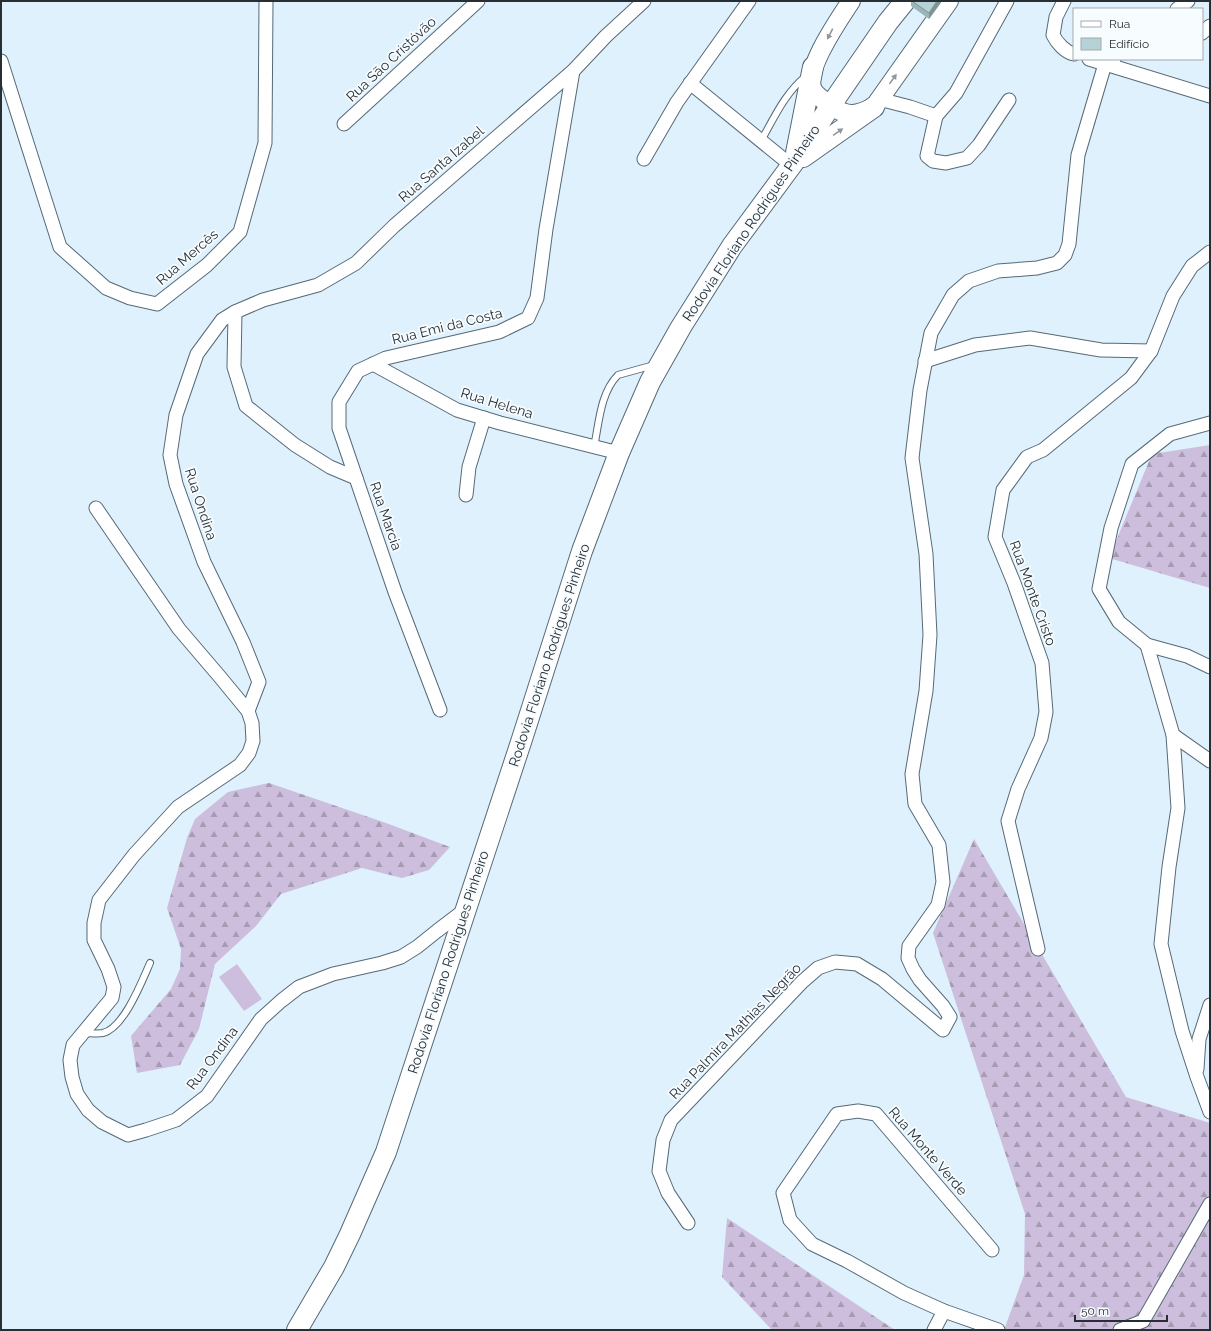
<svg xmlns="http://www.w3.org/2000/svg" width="1211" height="1331" font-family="Raleway,sans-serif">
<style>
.green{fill:#ccbedc}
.forest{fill:url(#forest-firs)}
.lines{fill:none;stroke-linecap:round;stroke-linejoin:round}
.lane-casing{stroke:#566977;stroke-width:8}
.street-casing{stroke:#566977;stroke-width:15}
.secondary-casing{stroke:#566977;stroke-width:20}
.primary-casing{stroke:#566977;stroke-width:22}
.lane{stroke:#fff;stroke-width:6}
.street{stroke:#fff;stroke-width:13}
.secondary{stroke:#fff;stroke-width:18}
.primary{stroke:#fff;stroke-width:20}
.wall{fill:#9cb5b8}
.shaded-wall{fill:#7f9496}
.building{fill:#b5d3d6;stroke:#7f9496}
.oneway{fill:#93979a}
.labels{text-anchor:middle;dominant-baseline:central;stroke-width:3.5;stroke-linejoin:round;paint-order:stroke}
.street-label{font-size:14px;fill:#272f35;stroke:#f7fcff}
</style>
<defs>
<pattern id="forest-firs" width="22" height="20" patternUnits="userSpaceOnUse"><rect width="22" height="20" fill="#ccbedc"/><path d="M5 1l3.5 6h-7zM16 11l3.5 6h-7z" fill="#a69bb3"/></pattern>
</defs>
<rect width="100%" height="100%" fill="#dff1fd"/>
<polygon class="green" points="237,964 262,999 244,1011 219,977"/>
<g class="forest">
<polygon points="1210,445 1210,588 1109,558 1152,454"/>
<polygon points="269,783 386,823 450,847 429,870 402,878 362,868 281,894 256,926 215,964 199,1029 180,1065 137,1073 131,1036 171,989 180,969 181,949 167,908 187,838 195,819 228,792"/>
<polygon points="974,839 1126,1097 1210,1123 1210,1330 1004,1330 1024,1275 1025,1214 933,933"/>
<polygon points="727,1218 895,1330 772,1330 722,1277"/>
</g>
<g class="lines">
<defs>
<g id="lane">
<path d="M761,141C774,118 785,93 806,76"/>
<path d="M594,447C599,424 600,393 618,375L654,365"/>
<path d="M85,1033C90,1033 98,1034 103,1033C124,1028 142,981 150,963"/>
</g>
<g id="street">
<path d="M1064,1L1056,17L1053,35C1057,43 1065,52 1074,54"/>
<polyline points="1177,9 1188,1"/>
<polyline points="1202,33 1210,26"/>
<polyline points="1089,59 1210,96"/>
<polyline points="1,61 60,247 106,288 130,298 157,304 207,265 240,232 265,143 266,1"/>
<polyline points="690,83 792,166"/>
<polyline points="879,99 910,107 936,116 956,93 1007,1"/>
<polyline points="936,116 927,156 933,161 946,163 967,158 979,145 1009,100"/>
<polyline points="344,124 478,1"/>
<polyline points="644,159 677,102 749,1"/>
<polyline points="235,312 234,367 246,406 295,445 330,467 356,478 395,592 440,710"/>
<polyline points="925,361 975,345 1030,338 1101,350 1151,351"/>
<polyline points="373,364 457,410 500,423 619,453"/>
<polyline points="1210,423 1170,434 1132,464 1111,528 1099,589 1119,622 1147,645 1187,656 1210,667"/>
<polyline points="356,478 339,428 339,402 358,371 386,358 499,332 528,318 537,298 546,229 573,71"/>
<polyline points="466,495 469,467 484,418"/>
<polyline points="96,508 179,629 220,677 248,711 252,723 253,741 249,753 240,765 178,807 134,855 99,900 94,923 94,940 108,969 114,987 112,998 73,1045 70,1060 72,1077 77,1094 88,1110 102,1122 128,1135 146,1130 176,1120 207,1096 261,1019 281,1001 299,987 333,974 382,963 401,957 417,947 437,931 466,909"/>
<polyline points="1147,645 1173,735 1178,808 1169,867 1161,944 1182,1031 1197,1077 1210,1112"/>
<polyline points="248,711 259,682 243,642 204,562 176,484 170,455 176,415 197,354 222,320 235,312 263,300 318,285 356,263 394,226 573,71 606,36 644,1"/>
<polyline points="1173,735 1210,761"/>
<polyline points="1038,949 1008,821 1018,789 1041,738 1046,712 1042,663 1014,583 995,537 1003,490 1027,457 1043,450 1131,378 1151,351 1173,296 1192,266 1210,252"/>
<polyline points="1197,1069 1199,1039 1210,1005"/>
<polyline points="688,1223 668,1193 659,1171 663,1140 671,1120 802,982 818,968 835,962 857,964 882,979 943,1030 950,1017 943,1006 920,980 913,969 908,958 909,946 938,905 943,882 939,845 915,804 912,774 926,691 930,635 926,554 912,458 920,390 931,333 953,295 969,281 998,271 1037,268 1057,263 1065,255 1069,244 1078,155 1105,64 1114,59"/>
<polyline points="992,1250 876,1114 858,1111 837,1114 783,1193 790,1220 812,1244 847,1261 904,1293 944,1311 998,1330"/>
<polyline points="934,1330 944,1311"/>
<polyline points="1120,1330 1143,1321 1210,1204"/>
</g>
<path id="secondary" d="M851,1C840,18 803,70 813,90C816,96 826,102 832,106C848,118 857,115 874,107L949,1"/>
<g id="primary">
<polyline points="796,153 812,72 813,67"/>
<polyline points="803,157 874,107"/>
<polyline points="297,1330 334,1267 350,1234 386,1152 522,739 582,551 619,453 650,382 681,327 732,246 794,162 831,105 888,22 905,1"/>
</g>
</defs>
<use href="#lane" class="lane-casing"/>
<use href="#street" class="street-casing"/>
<use href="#secondary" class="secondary-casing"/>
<use href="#primary" class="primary-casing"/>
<use href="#lane" class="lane"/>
<use href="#street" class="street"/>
<use href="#secondary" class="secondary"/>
<use href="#primary" class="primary"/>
</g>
<polygon class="wall" points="911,1 942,1 929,19 911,6"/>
<polygon class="shaded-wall" points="937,1 942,1 929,19 929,13"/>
<polygon class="building" points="912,1 937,1 929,13"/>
<defs><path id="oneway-solid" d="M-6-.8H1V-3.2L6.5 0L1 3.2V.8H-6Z"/></defs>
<g class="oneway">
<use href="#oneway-solid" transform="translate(830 34) rotate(117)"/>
<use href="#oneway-solid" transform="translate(893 79) rotate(-54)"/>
<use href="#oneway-solid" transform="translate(838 132) rotate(-35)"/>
</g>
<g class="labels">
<g class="street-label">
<text transform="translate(391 59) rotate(-43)">Rua São Cristóvão</text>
<text transform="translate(441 164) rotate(-41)">Rua Santa Izabel</text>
<text transform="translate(751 223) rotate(-56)">Rodovia Floriano Rodrigues Pinheiro</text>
<text transform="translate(187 257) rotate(-41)">Rua Mercês</text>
<text transform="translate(447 326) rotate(-14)">Rua Emi da Costa</text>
<text transform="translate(497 403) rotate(17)">Rua Helena</text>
<text transform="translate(201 504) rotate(72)">Rua Ondina</text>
<text transform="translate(386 516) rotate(71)">Rua Marcia</text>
<text transform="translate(1033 593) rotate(70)">Rua Monte Cristo</text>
<text transform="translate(549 655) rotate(-72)">Rodovia Floriano Rodrigues Pinheiro</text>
<text transform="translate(448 962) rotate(-72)">Rodovia Floriano Rodrigues Pinheiro</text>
<text transform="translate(735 1031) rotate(-46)">Rua Palmira Mathias Negrão</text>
<text transform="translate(212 1058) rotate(-53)">Rua Ondina</text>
<text transform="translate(928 1151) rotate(49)">Rua Monte Verde</text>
</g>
</g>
<rect width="1211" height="1331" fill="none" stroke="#272f35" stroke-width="4"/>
<rect x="1073" y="8" width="130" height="52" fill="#f7fcff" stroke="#a4aaae"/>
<rect x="1081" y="21" width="20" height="6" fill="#ffffff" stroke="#a4aaae"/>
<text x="1109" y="28" font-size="12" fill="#272f35">Rua</text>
<rect x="1081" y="38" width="20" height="12" fill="#b5d3d6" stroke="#a4aaae"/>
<text x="1109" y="48" font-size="12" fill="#272f35">Edifício</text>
<path d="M1075 1315v6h92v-6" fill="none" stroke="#272f35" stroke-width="2"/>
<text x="1081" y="1315" font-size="12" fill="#272f35" stroke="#f7fcff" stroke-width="3" paint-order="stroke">50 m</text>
</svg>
